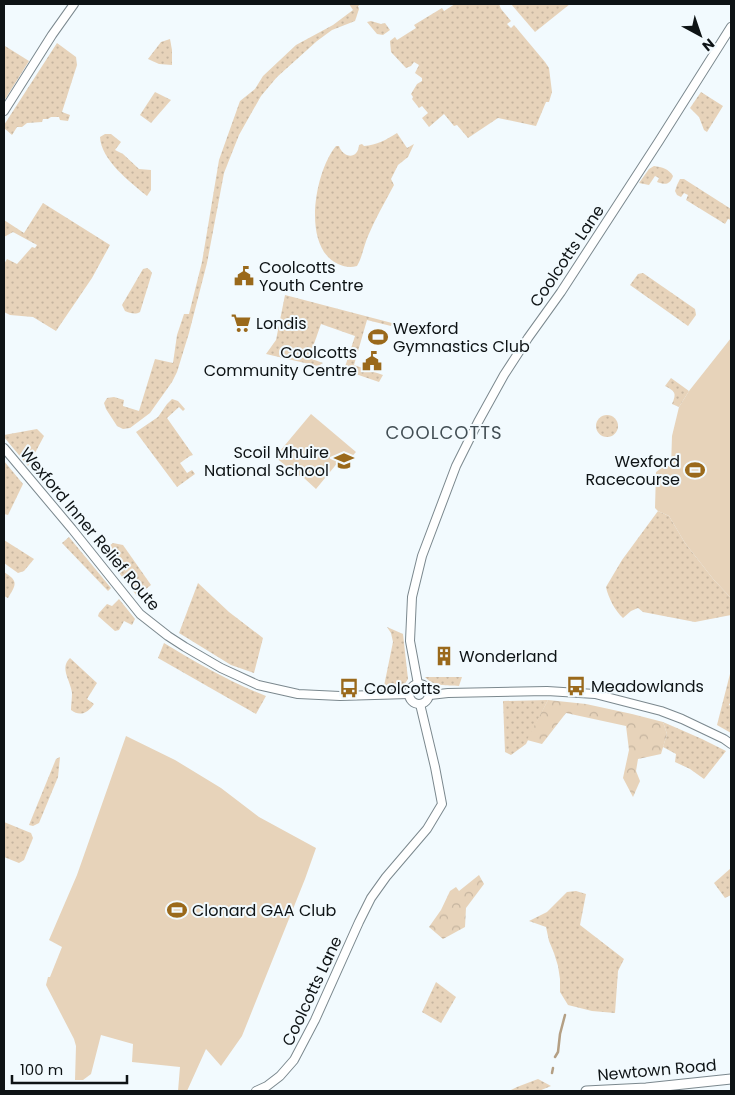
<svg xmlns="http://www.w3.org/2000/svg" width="735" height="1095" font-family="Poppins,sans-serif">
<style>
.grass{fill:url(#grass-dots)}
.forest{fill:url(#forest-crowns)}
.pitch{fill:#e7d3ba}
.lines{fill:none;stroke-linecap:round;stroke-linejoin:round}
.stream{stroke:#b49f84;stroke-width:2.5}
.minor-casing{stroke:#7b888e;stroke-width:10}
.major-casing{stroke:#7b888e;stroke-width:11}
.minor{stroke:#fff;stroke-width:8}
.major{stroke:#fff;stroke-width:9}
.labels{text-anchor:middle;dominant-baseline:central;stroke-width:4;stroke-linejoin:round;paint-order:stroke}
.street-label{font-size:16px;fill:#0e1315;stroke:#f2fafe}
.poi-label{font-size:16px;fill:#0e1315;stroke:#f2fafe;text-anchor:start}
.neighbourhood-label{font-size:18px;letter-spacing:1px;fill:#424e54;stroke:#f2fafe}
</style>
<defs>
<pattern id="grass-dots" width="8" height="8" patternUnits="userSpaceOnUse" patternTransform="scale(1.25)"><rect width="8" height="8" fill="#e7d3ba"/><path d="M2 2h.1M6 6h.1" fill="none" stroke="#c5b49f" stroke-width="1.8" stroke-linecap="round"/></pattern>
<pattern id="forest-crowns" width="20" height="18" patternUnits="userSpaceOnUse" patternTransform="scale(1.25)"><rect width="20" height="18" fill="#e7d3ba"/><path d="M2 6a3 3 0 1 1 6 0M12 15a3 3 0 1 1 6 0" fill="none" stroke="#c5b49f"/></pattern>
</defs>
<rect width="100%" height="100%" fill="#f2fafe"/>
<g class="grass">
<polygon points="349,4 361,4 358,6 359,9 355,21 332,30 317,41 277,77 261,96 239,135 224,173 207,263 189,333 177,372 172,382 150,413 130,428 123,429 117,426 106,409 104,403 107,398 114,397 124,400 123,406 139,411 155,359 173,363 177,335 184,314 189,314 202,262 219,160 240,101 255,89 263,76 296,45 333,25 353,10"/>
<polygon points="455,4 499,4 501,9 511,21 507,24 511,28 514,25 545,62 549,68 552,92 549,102 546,102 536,126 498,118 468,138 457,125 454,126 444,114 429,127 422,118 428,113 422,106 419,108 412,99 413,97 411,94 417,84 422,81 422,78 415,73 419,65 414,62 411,66 406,68 391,52 390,41 395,37 397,40 416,28 414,25 442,8 444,11"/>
<polygon points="511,4 570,4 535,32"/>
<polygon points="371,21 381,24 385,23 390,30 383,35 377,34 367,22"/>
<polygon points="170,39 172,50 172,65 159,64 148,59 161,42"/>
<polygon points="57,43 76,57 77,65 62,112 70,115 68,121 60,120 59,117 51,117 48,119 43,119 42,122 27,123 22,127 17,127 12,135 4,128 4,125"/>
<polygon points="5,46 29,61 4,101 4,47"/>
<polygon points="155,92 171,100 151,123 140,115"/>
<polygon points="701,92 723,106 707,132 704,130 699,117 690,108"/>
<path d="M397,133L407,148L414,144L408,157L398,165L391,179L394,185C385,202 375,219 368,236C364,245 362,258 357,266C350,268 345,267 338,264C301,247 315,171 336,146H339C343,158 358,160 359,145L362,144L364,146C377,145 386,140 397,133Z"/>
<path d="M105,134H111L121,142L115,150L123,154L139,169L151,170V190L147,196C130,182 101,160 100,137Z"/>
<path d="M654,166C662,167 669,169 673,176C670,185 665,185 657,182L659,178L655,176L649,185L639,183L649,169Z"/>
<polygon points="680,179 684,179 731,209 731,213 730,215 731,216 731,220 728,219 725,224 686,200 688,195 684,193 681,197 677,195 675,191 677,185"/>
<polygon points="43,203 110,245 92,278 56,331 33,317 10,315 4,312 4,264 7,259 17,264 32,247 35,248 37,245 13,232 4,237 4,220 24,233"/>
<path d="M147,268L150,270L152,273L140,312C135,315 130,313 125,311L122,305L143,269Z"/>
<polygon points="643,273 695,309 696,315 688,326 630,285 638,274"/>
<polygon points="285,295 392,323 391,326 367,320 354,365 383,375 379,382 344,370 355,336 321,324 309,358 323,363 318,366 266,354 276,340"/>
<path d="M671,378L689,391L679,407L672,404C677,393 675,391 665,386Z"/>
<polygon points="172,399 178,401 185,409 183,411 179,407 167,418 193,455 190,456 180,463 187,473 192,470 195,474 177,487 136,432 158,417 167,404"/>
<circle cx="607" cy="426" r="11"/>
<polygon points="37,429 44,436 28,466 4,437 4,435"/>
<polygon points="4,461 23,484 8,515 4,514"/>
<path d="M658,511L669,516L685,543L714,580L731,598V615L695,622L643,612L638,608L631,611L623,618C615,611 608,597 606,587L622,560Z"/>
<polygon points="69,537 111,588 108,591 62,543"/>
<polygon points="4,540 34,559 24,571 18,573 4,563"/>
<polygon points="113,543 123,545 151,585 137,596 102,551"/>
<path d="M4,572C19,581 16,585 8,598L4,596Z"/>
<polygon points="198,583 229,612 263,638 254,673 231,665 179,633"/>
<polygon points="119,599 135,619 132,625 124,621 119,630 115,631 98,616 99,613 107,604 112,606"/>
<polygon points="387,627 403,634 408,679 404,685 384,686 393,642 391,633"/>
<path d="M164,643C197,663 230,682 266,696L256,714L158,658Z"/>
<path d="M70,658L97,683L87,699L94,704C88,713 80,717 71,710C71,705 72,699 72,693C71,681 59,668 70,658Z"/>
<polygon points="731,670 731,701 729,705 731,706 731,733 717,725"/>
<path d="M425,677H462L459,686C447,685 434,687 425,677Z"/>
<polygon points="548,700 526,744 511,755 505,752 503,701"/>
<polygon points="663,722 702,739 726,751 704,779 690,769 675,762 676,754 663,747 667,734"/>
<polygon points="60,757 58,777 39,823 33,826 29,825 56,759"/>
<polygon points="4,822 31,833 33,838 24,860 19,863 4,857"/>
<polygon points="731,868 731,895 725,898 714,883"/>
<polygon points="576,891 586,894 580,925 624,959 618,971 615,1013 592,1011 568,1005 560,992 560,979 558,966 554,953 549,941 546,927 529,921 547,912 567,892"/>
<polygon points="436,982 456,997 441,1023 422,1012"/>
<polygon points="538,1079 551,1086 539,1091 509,1091 517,1087"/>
</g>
<g class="forest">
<polygon points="548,700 586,704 632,714 663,722 667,734 661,754 638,759 636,771 640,781 633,797 623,778 629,750 626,726 566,713 542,744 527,740"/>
<polygon points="479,875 484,884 466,908 465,927 443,939 429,927 441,910 450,891 456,887 459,891"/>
</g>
<g class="pitch">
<polygon points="731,338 731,598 714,580 685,543 669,516 658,511 655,508 656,472 666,465 671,467 672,436 679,407 689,391"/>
<polygon points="311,414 356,452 344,465 339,461 316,489 304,478 296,474 275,457"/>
<polygon points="126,736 175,760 221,788 259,817 316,848 305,879 242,1036 221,1066 206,1049 187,1091 178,1091 180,1067 132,1062 133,1044 101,1035 91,1074 83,1080 75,1080 76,1046 74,1039 46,985 48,977 50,977 62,947 49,940 77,875"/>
</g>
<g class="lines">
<g class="stream">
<polyline points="555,1057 558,1052 560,1034 565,1015"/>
<polyline points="552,1073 553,1068"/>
</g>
<defs>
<g id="minor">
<polyline points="4,111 52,35 74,4"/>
<polyline points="4,448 72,529 140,614 168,636 185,647 221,668 258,685 298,694 340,696 409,694"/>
<circle cx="419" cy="694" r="10"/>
<polyline points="418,684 410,641 412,597 422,556 456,466 478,422 504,375 528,338 561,292 659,141 731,27"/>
<polyline points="430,695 448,693 547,691 595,694 661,711 682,719 724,739 731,744"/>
<polyline points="256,1091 267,1086 280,1076 294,1060 315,1020 359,922 371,898 386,877 427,829 442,804 435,767 420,704"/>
</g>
<polyline id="major" points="586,1091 646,1088 731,1079"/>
</defs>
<use href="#minor" class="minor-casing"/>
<use href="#major" class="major-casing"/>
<use href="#minor" class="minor"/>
<use href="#major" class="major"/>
</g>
<defs>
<symbol id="civic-bare" viewBox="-9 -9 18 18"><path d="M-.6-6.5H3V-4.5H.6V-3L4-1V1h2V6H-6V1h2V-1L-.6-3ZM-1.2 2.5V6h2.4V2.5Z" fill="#9a691b" stroke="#f2fafe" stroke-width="2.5" paint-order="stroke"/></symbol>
<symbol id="supermarket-bare" viewBox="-9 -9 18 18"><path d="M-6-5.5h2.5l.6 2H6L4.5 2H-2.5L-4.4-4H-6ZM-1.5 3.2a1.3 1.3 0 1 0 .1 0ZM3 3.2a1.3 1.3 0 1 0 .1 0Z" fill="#9a691b" stroke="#f2fafe" stroke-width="2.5" paint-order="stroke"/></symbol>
<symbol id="stadium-bare" viewBox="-9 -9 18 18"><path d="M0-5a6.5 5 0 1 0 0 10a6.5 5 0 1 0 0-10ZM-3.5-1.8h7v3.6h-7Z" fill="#9a691b" stroke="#f2fafe" stroke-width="2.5" paint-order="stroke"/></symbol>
<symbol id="school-bare" viewBox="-9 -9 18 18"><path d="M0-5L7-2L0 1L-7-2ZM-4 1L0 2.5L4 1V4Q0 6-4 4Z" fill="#9a691b" stroke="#f2fafe" stroke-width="2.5" paint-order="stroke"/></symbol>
<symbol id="building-bare" viewBox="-9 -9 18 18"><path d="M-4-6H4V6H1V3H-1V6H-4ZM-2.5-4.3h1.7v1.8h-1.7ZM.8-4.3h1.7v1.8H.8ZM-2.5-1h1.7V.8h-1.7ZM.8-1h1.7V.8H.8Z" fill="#9a691b" stroke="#f2fafe" stroke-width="2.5" paint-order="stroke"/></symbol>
<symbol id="bus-bare" viewBox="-9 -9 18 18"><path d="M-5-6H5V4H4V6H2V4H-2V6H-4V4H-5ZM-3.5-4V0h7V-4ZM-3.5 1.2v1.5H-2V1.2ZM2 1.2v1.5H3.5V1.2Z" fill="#9a691b" stroke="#f2fafe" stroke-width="2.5" paint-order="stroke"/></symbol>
</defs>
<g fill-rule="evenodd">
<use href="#civic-bare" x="230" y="262" width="28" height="28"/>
<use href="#supermarket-bare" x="227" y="309" width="28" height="28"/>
<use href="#stadium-bare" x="364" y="323" width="28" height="28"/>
<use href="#civic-bare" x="358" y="347" width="28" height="28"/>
<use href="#school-bare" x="330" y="447" width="28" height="28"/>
<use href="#stadium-bare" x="681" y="456" width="28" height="28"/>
<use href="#building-bare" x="430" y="642" width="28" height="28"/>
<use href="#bus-bare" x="562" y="672" width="28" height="28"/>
<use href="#bus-bare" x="335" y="674" width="28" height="28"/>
<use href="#stadium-bare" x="163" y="896" width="28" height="28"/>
</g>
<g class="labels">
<g class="street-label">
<text transform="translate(567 256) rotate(-56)">Coolcotts Lane</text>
<text transform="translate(90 529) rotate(50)">Wexford Inner Relief Route</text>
<text transform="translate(312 991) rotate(-65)">Coolcotts Lane</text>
<text transform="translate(657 1070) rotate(-5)">Newtown Road</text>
</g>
<g class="poi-label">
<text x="259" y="267">Coolcotts<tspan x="259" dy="18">Youth Centre</tspan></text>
<text x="256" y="323">Londis</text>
<text x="393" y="328">Wexford<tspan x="393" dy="18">Gymnastics Club</tspan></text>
<text x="357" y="352" text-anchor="end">Coolcotts<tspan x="357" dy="18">Community Centre</tspan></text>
<text x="329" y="452" text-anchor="end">Scoil Mhuire<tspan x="329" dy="18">National School</tspan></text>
<text x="680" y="461" text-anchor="end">Wexford<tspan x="680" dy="18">Racecourse</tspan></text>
<text x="459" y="656">Wonderland</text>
<text x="591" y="686">Meadowlands</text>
<text x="364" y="688">Coolcotts</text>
<text x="192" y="910">Clonard GAA Club</text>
</g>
<g class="neighbourhood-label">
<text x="444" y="432">COOLCOTTS</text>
</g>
</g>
<rect width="735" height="1095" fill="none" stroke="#0e1315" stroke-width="10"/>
<g transform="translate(700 35) rotate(140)" stroke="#f2fafe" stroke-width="4" paint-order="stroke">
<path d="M0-4L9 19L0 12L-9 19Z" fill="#0e1315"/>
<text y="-8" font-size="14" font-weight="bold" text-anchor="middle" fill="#0e1315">N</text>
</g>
<path d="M12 1075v8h115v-8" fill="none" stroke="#0e1315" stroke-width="2.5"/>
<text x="20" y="1075" font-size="15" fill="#0e1315" stroke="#f2fafe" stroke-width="4" paint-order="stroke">100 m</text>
</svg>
